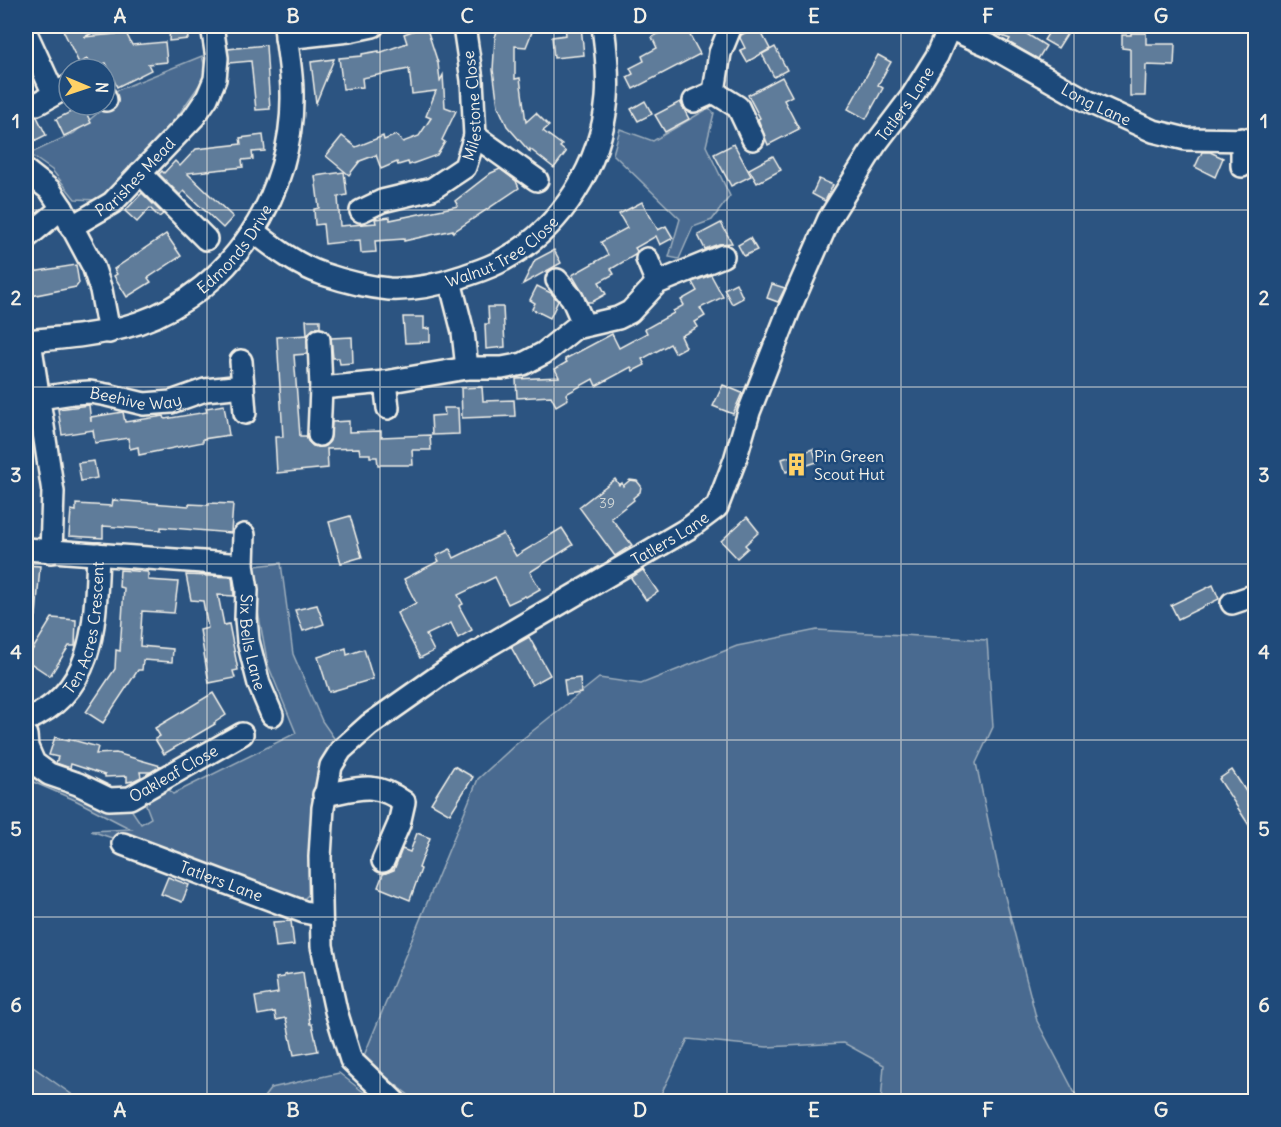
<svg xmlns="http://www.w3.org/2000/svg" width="1281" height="1127" font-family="Delius,sans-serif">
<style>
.green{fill:#496b90;stroke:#9eaebc;stroke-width:1.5}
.building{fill:#5e7b9a;stroke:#f4f1e8;stroke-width:1.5}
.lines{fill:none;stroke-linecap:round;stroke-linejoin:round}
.minor-casing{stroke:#f4f1e8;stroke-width:26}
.minor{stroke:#1f4a7a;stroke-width:21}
.grid{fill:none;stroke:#f4f1e8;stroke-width:1.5;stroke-opacity:0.55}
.labels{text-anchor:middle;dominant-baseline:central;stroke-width:5;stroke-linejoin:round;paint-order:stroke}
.number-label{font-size:14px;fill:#ced4d4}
.street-label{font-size:16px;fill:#f4f1e8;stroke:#1f4a7a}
.poi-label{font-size:16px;fill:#f4f1e8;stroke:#1f4a7a;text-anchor:start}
.neatline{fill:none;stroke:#f4f1e8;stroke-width:2}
.grid-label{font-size:20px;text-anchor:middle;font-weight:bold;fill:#f4f1e8}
</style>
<rect width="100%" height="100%" fill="#2c5481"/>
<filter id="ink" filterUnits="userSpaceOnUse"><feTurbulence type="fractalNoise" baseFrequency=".0167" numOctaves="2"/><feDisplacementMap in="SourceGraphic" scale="12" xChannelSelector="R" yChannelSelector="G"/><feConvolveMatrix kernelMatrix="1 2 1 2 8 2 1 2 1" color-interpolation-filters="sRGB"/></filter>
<g filter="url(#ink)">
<g class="green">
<polygon points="202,56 207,74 163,137 97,200 75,199 52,170 29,154 74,133 101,110 100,105 105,95"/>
<polygon points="709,108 714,113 706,146 730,196 712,220 693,227 679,259 669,257 680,219 613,154 620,129 653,141"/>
<polygon points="281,563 293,654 322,721 336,741 312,891 305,898 297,899 91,831 131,829 75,800 26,779 26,763 131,809 141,824 151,818 146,805 147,800 165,785 173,794 296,733 268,665 256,601 255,566"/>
<polygon points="817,630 987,640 993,727 976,763 1000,877 1037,1021 1079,1101 881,1101 884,1065 844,1043 767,1047 688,1039 657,1102 416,1101 363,1058 478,779 515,745 599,678 641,684 737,646"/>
<polygon points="26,1062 81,1101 26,1101"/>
<polygon points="339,1073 375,1101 261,1101 271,1088"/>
</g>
<g class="building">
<polygon points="61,26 107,26 84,37 126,33 132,45 165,42 167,62 148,64 151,70 117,87 106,63 91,69 87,59 79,63"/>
<polygon points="187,26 188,39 169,41 170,27"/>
<polygon points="426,26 438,63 440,81 443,75 445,107 456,111 442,140 445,142 437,155 409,165 408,162 398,165 397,162 381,169 376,155 360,161 349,175 326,156 342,136 356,147 383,136 384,140 396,135 403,142 419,136 431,118 426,116 436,91 412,94 409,69 362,78 363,87 343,89 339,58 362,56 362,54 379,51 379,53 407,43 404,34"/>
<polygon points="502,26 514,26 532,32 526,47 515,46 515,79 520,78 526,122 536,113 549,126 543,131 562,145 560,147 566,152 554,168 530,149 530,152 507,126 498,106 493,70 495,37 498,29 501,31"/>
<polygon points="565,26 581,26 584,55 554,58 552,37 566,35"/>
<polygon points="673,26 685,26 700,54 633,89 627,77 633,74 630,68 644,61 642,56 657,48 652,37"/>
<polygon points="758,26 770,49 747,62 740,50 745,48 740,38 741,35"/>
<polygon points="1053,26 1072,26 1058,48 1044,40"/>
<polygon points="977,27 1014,26 1046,46 1038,59 1008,42 1010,39"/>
<polygon points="1131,33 1146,33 1146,44 1175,44 1174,66 1146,65 1145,96 1130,96 1130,49 1122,48 1122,35 1131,35"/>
<polygon points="266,45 270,109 256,110 251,61 229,63 228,49"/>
<polygon points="775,47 787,70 774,77 762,54"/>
<polygon points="878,55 891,62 878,85 883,88 866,119 848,109"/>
<polygon points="334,59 316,103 311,62"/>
<polygon points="782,77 792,96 784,100 799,129 768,145 758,119 760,118 748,95"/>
<polygon points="645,101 652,114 638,121 631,109"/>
<polygon points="680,102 689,119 665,132 655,115"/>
<polygon points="83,106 91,123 64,136 56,119"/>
<polygon points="33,116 37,117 46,135 26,145 26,120"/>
<polygon points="263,135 265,151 252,152 253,159 242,160 243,167 187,173 233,217 223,228 184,191 180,195 159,174 162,171 164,173 175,161 180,166 196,149 241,144 240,138"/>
<polygon points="734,144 751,176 731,186 714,154"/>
<polygon points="1202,152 1210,152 1223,158 1215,177 1195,167"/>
<polygon points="773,156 781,170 757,183 749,169"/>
<polygon points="500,169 516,181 519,188 453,232 453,230 404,241 404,239 375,241 376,252 361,253 360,240 325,244 323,224 315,225 314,209 319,208 315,176 344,172 347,195 338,197 340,226 376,223 375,219 390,217 390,220 458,206 455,201 491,173"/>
<polygon points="819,179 833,185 825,201 812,194"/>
<polygon points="142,193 163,214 159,217 150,208 137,222 125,211"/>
<polygon points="642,202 658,230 666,226 673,238 660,245 656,236 635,248 637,251 635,255 611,269 614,274 599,282 606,294 592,302 588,302 572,275 608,255 601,242 627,228 619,214"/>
<polygon points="721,223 732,243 719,244 705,249 698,235"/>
<polygon points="166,234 181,256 148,278 151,282 127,297 114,276 117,274 114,269"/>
<polygon points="750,238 757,250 744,256 738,245"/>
<polygon points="554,250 561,263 523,284 535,260"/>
<polygon points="76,265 79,283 76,287 26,297 26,273"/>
<polygon points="711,275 723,297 700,308 705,316 695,322 698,327 681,336 686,347 675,353 670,344 642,359 645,365 633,371 631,367 596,386 593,379 566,394 568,399 556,406 551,396 517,398 516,379 559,377 555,369 567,362 565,359 612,334 619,348 647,333 645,329 674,313 673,311 684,305 681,300 697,291 692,282"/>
<polygon points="736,283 743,298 732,304 724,289"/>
<polygon points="772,284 785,288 778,302 767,298"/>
<polygon points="537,286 551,293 558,301 550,318 532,309 535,303 530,300"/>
<polygon points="488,307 503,307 505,347 486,349 485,324 489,324"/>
<polygon points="403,317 424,317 424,329 430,328 430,342 405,343"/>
<polygon points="306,320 320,320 320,328 313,329 308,335 307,354 294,355 300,436 306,436 308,441 313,446 324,447 330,441 332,422 349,421 349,432 381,431 381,437 430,435 431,450 412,450 413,465 378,465 377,457 370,457 370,454 360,454 359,448 327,449 328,468 277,473 275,437 283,437 277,337 307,335"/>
<polygon points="352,337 353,363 340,364 339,358 333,358 331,338"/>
<polygon points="723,385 742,393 733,414 713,406"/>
<polygon points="482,387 483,401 514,400 515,416 462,418 461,388"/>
<polygon points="89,405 91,422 91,417 123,412 125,422 164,416 165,419 207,412 206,408 224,405 229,435 203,439 203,442 139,455 138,447 130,449 128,438 95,443 93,430 62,435 58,409"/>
<polygon points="444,408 458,408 459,434 432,435 431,416 445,415"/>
<polygon points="813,449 817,462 786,472 782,459"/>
<polygon points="94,461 97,478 81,481 78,463"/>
<polygon points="615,479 619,485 622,483 623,486 630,480 637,481 641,486 640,492 633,498 634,500 611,518 632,545 615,556 579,507"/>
<polygon points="113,500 189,506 189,504 209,505 209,503 233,504 231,533 161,527 161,530 103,526 103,538 69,536 71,510 76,511 76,504 112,506"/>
<polygon points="350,516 362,557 341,563 329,522"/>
<polygon points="747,517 759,532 745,545 748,548 737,558 721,541"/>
<polygon points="562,528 573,545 530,572 540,589 526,597 525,596 508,604 495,577 458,595 463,604 459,606 472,630 458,638 451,623 426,635 434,651 420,658 397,613 416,603 404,579 439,561 436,556 450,549 454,558 503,534 516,556"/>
<polygon points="26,565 40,566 36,616 26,615"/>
<polygon points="120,570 148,572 148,580 178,582 174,613 142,611 140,646 173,649 172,662 143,660 142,670 138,670 103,723 86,712 115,669 116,650 120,651 124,588 119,587"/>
<polygon points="643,570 658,592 646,600 631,578"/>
<polygon points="186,575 232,577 234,596 218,595 224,625 229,624 238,670 233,671 235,678 209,683 200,630 208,628 203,601 191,600"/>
<polygon points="1213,585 1219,599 1178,619 1171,605"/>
<polygon points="317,605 324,624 303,631 295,610"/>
<polygon points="52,618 76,620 75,646 69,646 50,676 26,660"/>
<polygon points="529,637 550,675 532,685 511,647"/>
<polygon points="346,648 347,655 364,649 373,679 329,692 318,657"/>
<polygon points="580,678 581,693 566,695 564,680"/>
<polygon points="213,693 226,715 214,723 215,724 164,754 155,739 160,736 155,728"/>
<polygon points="55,737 69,741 69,739 98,747 96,754 116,753 161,766 151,772 140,772 141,777 133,781 127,782 127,776 105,777 105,775 71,764 70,768 56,763 58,757 49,755"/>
<polygon points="454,766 473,777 450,814 431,803"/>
<polygon points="1232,770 1256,807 1256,836 1219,779"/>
<polygon points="417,833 430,838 419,868 421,869 410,900 378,887 383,874 394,870 402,849 410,852"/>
<polygon points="168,877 189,885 182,902 161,894"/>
<polygon points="291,921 294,945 276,947 273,922"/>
<polygon points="303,972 310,1024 312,1024 318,1051 294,1055 286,1018 276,1020 275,1012 258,1015 255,997 278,993 276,978 284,977 284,975"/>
</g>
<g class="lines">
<defs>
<g id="minor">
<path id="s1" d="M949,28L990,46L1087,101L1153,131L1186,139L1256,140"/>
<polyline points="26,33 54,94"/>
<polyline points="286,38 349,31 373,26"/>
<polyline points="714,92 720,53 731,26"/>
<polyline points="714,92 738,107 753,139"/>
<polyline points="105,97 106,100"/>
<polyline points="694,101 714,92"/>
<polyline points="37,104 69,86"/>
<polyline points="475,136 537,180"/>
<polyline points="1242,166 1242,139"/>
<polyline points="26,171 50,190 62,208 93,266 101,290 109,332"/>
<polyline points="140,173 206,239"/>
<path id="s2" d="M361,211L382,201L432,189L465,167L475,136L472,80L464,26"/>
<path id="s3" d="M71,227L112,203L194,117L207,98L215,79L217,58L212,26"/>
<path id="s4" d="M253,231C275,248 296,265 323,274C344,281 367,287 389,289C413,290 438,285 461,277C475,272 490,268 503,260C562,228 601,165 607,98C609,74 606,49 603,26"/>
<polyline points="26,238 62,208"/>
<polyline points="647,259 657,283"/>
<polyline points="557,280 572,298 584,325"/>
<polyline points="450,281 463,332 467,368"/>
<path id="s5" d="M26,341C63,338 102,335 138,323C233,290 294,193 292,93C292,71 287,48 285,26"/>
<polyline points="30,341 53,492 51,552"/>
<polyline points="241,361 245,413"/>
<polyline points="385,382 388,408"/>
<polyline points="321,388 385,382 467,368 502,368 523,364 544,353 575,328 618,318 630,312 657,283 723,256"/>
<path id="s6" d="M26,400L73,393L90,392L107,395L144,404L171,402L205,390L243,386"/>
<polyline points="319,435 321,388 319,340"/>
<path id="s7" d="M244,535L243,565L247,590L246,619L248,641L259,684L272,715"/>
<polyline points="26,549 243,565"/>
<polyline points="1232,603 1256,595"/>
<path id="s8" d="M26,720C97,692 95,619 98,554"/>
<path id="s9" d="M26,735L27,747L34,763L49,774L78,784L109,799L130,798L242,734"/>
<path d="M324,795C358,789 374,780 404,802L399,824L383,861"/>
<path id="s10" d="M123,844L304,912L320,915"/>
<path id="s11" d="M395,1102L351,1060L336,1011L322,946L320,857L323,808L331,766L341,750L369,725L450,668L689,528L717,507L735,460L749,412L789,310L829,219L875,145L912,96L937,56L950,26"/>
</g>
</defs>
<use href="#minor" class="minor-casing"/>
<use href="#minor" class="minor"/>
</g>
</g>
<path class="grid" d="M207,26V1102M380,26V1102M554,26V1102M727,26V1102M901,26V1102M1074,26V1102M26,210H1256M26,387H1256M26,564H1256M26,740H1256M26,917H1256"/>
<defs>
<symbol id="building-bare" viewBox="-9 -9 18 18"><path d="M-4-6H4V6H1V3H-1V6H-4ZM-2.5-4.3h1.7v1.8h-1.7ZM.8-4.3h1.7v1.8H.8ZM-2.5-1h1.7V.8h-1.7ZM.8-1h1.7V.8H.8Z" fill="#ffd166" stroke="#1f4a7a" stroke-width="2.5" paint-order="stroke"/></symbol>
</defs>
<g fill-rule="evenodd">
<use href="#building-bare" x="780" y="448" width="33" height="33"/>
</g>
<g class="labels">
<g class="number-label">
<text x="607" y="503">39</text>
</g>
<g class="street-label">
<text stroke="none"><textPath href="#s11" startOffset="1274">Tatlers Lane</textPath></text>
<text stroke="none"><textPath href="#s1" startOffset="166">Long Lane</textPath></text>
<text stroke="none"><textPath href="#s2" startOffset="177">Milestone Close</textPath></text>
<text stroke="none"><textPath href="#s3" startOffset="82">Parishes Mead</textPath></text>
<text stroke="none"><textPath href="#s5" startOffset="238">Edmonds Drive</textPath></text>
<text stroke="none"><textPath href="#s4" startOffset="272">Walnut Tree Close</textPath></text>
<text stroke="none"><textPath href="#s6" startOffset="111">Beehive Way</textPath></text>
<text stroke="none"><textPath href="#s11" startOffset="770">Tatlers Lane</textPath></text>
<text stroke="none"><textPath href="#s8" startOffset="118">Ten Acres Crescent</textPath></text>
<text stroke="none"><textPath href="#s7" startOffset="108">Six Bells Lane</textPath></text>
<text stroke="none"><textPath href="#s9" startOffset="184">Oakleaf Close</textPath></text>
<text stroke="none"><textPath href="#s10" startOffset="105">Tatlers Lane</textPath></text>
</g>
<g class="poi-label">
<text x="814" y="456">Pin Green<tspan x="814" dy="18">Scout Hut</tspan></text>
</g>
</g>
<rect width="1281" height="1127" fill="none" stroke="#1f4a7a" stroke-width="66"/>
<g transform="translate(87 87) rotate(92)"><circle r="28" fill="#1f4a7a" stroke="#748da6" stroke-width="1.5"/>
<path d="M0-4.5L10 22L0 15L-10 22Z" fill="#ffd166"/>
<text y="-9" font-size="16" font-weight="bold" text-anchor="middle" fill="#f4f1e8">N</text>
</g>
<rect x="33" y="33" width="1215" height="1061" class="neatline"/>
<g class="grid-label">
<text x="120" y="23">A</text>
<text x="293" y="23">B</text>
<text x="467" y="23">C</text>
<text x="640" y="23">D</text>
<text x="814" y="23">E</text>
<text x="988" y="23">F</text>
<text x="1161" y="23">G</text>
<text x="16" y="128">1</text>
<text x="1264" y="128">1</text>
<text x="16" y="305">2</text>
<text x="1264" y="305">2</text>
<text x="16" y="482">3</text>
<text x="1264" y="482">3</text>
<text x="16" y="659">4</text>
<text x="1264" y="659">4</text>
<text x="16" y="836">5</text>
<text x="1264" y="836">5</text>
<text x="16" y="1012">6</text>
<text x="1264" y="1012">6</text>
<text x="120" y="1117">A</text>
<text x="293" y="1117">B</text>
<text x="467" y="1117">C</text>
<text x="640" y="1117">D</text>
<text x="814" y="1117">E</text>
<text x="988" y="1117">F</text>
<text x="1161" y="1117">G</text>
</g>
</svg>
